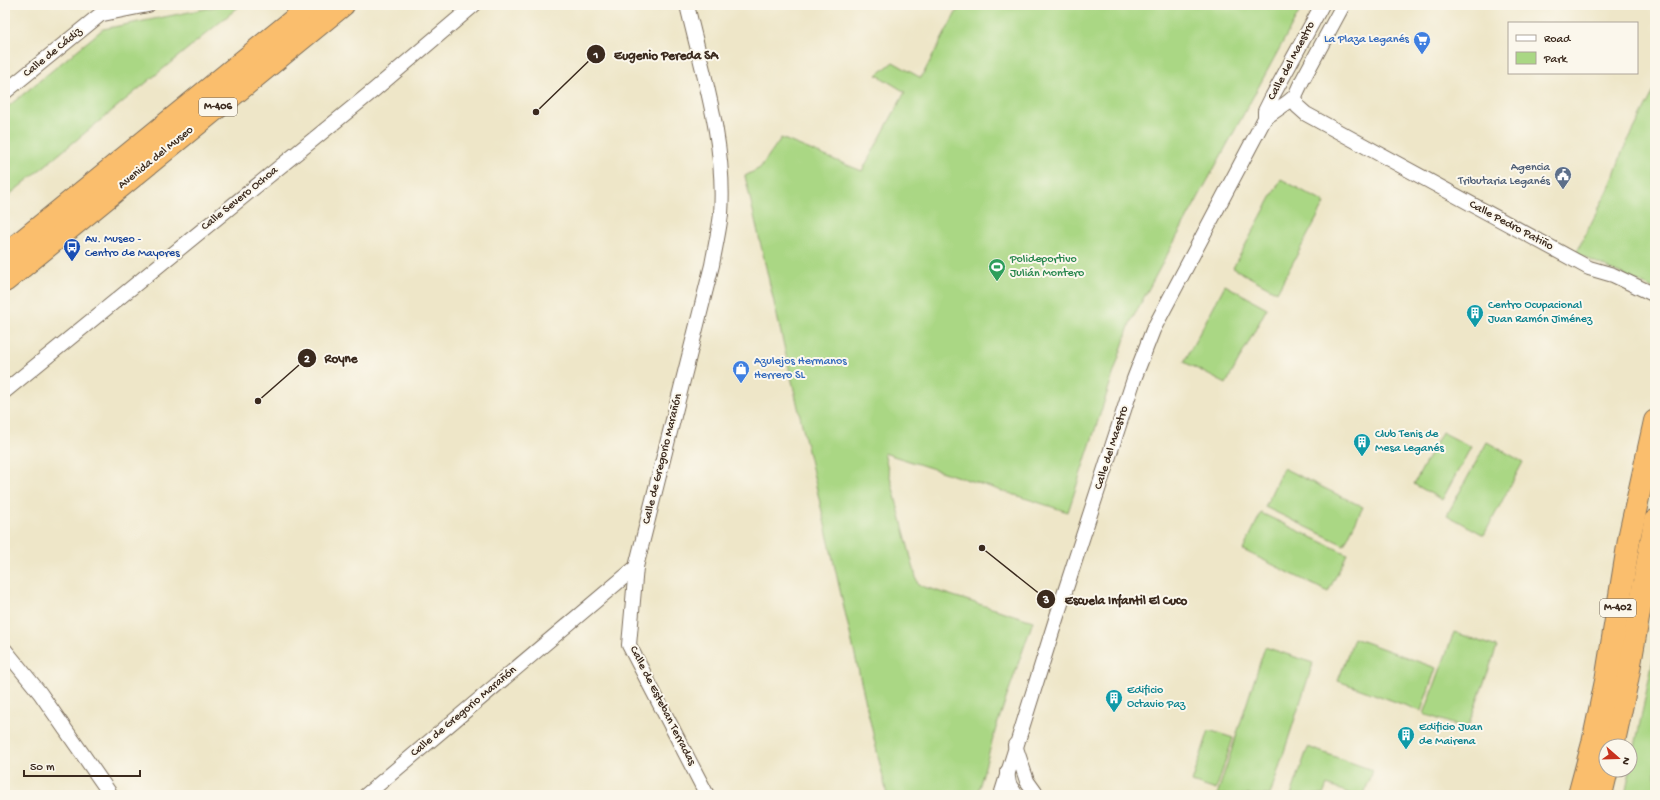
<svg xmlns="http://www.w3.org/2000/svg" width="1660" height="800" font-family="'Gochi Hand',sans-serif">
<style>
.green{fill:#aad784;stroke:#728051}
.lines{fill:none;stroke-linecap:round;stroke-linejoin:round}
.minor-casing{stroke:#7a6c5a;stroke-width:16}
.trunk-casing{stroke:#7a6c5a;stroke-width:24}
.minor{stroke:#fff;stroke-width:14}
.trunk{stroke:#fabe6d;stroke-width:22}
.labels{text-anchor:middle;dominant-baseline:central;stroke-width:4;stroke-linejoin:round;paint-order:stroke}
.shield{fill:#fbf7ec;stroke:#75685c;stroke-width:1}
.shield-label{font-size:11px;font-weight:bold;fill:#3b2a1e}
.shop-label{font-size:12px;fill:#366cbe;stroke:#fbf7ec;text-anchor:end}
.street-label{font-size:12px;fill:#3b2a1e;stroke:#fbf7ec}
.service-label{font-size:12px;fill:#4e5e75;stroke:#fbf7ec;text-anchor:end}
.transit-label{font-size:12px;fill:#164399;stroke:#fbf7ec;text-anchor:start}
.leisure-label{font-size:12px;fill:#27864d;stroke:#fbf7ec;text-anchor:start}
.culture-label{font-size:12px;fill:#0d838f;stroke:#fbf7ec;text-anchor:start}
.leader{fill:none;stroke:#3b2a1e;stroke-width:1.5}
.callout-dot{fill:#3b2a1e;stroke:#fbf7ec;stroke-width:1.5}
.mark-label{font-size:12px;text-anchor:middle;font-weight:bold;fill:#fff}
.callout-label{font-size:13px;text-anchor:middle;font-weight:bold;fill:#3b2a1e;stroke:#fbf7ec;stroke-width:4;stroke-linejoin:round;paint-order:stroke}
</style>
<rect width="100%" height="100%" fill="#fbf7ec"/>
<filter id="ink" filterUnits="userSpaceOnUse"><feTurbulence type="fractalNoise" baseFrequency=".025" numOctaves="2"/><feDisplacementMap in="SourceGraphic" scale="8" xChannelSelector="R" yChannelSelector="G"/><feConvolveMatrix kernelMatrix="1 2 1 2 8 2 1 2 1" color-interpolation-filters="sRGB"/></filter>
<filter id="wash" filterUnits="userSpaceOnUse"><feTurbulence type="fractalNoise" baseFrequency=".012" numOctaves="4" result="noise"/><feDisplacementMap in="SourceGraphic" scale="16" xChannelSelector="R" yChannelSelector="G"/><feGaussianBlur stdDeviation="0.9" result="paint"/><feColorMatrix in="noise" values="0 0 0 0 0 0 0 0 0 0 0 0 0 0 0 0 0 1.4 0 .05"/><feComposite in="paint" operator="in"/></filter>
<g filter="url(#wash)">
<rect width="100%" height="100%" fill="#eee6c8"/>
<g class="green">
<polygon points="225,5 241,5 8,196 5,192 5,109 103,29"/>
<polygon points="960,5 1303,5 1130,323 1068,512 884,453 918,585 1033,621 996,728 977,795 887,795 745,176 760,168 781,138 862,171 905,92 877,75 893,62 921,78"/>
<polygon points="1655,89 1655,290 1576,253 1611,184 1623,150"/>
<polygon points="1281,179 1325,203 1277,292 1233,268"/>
<polygon points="1225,285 1267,308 1226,384 1184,362"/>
<polygon points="1442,432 1471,447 1442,500 1414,484"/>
<polygon points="1487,442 1523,462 1484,535 1447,515"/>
<polygon points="1283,468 1363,507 1344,545 1265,507"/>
<polygon points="1261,513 1347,554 1328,592 1243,550"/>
<polygon points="1454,632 1497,647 1467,729 1424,714"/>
<polygon points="1354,638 1436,668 1421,711 1338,681"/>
<polygon points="1265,647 1313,663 1270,795 1217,795"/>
<polygon points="1655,650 1655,795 1625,795"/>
<polygon points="1209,730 1233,738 1216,790 1192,782"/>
<polygon points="1308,747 1372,770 1364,795 1354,795 1327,785 1323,795 1291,795"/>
</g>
</g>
<g filter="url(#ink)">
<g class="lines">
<defs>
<g id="minor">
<polyline points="103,14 148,5"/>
<polyline points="5,92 112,5"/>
<polyline points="1295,96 1297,106 1306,114 1589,268 1613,275 1655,295"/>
<polyline points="1265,118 1288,102 1295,96 1302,81 1343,5"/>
<polyline points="5,391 374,90 474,5"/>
<polyline points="636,567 629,645 707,795"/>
<polyline points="5,650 40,693 111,795"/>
<polyline points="1015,745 1027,781 1037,795"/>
<polyline points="1007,772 1009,784 1016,795"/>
<path d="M366,795L636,567L712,265C715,248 719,231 721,214C726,143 703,74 687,5"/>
<polyline points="1001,795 1057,616 1134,379 1153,330 1265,118 1265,111 1272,97 1322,5"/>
</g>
<g id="trunk">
<polyline points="5,255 312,5"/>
<polyline points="5,281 343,5"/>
<polyline points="1613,746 1627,681 1655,521"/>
<polyline points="1579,795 1593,743 1606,681 1630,534 1655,421"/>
<polyline points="1601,795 1607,770"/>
</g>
</defs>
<use href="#minor" class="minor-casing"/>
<use href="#trunk" class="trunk-casing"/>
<use href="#minor" class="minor"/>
<use href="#trunk" class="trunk"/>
</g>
</g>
<defs>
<symbol id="supermarket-pin" viewBox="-11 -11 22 30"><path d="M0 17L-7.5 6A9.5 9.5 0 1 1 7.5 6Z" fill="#3f7fe0" stroke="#fbf7ec"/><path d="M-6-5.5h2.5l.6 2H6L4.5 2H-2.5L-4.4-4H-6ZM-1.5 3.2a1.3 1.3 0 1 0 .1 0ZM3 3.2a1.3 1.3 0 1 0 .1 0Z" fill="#fff"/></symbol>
<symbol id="civic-pin" viewBox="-11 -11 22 30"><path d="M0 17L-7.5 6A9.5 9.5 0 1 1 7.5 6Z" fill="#5c6f8a" stroke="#fbf7ec"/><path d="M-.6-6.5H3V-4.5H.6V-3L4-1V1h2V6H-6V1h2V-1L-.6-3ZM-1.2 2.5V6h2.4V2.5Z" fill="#fff"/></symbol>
<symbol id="bus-pin" viewBox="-11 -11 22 30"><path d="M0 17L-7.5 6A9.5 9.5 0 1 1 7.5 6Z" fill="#1a4fb4" stroke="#fbf7ec"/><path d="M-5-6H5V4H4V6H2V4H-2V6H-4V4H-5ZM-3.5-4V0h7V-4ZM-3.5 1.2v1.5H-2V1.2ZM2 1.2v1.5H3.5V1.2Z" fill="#fff"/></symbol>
<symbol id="stadium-pin" viewBox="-11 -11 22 30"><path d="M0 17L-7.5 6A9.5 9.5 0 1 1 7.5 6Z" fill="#2e9e5b" stroke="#fbf7ec"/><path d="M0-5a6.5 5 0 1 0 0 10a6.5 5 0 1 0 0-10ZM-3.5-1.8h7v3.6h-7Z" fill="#fff"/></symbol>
<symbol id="building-pin" viewBox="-11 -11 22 30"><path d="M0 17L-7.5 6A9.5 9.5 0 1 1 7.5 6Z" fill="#0f9aa8" stroke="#fbf7ec"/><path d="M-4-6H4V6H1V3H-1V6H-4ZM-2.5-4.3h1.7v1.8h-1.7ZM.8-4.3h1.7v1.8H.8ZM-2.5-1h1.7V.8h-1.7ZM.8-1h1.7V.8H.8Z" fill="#fff"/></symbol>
<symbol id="shop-pin" viewBox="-11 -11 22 30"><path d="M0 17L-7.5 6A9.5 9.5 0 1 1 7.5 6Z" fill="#3f7fe0" stroke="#fbf7ec"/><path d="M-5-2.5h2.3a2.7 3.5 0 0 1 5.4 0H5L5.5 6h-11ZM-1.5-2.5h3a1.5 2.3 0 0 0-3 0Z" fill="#fff"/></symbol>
</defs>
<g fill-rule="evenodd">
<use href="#supermarket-pin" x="1412" y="30" width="20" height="27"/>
<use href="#civic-pin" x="1553" y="165" width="20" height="27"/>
<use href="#bus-pin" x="62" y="237" width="20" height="27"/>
<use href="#stadium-pin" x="987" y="257" width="20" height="27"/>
<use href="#building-pin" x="1465" y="303" width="20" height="27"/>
<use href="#shop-pin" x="731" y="359" width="20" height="27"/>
<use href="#building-pin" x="1352" y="432" width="20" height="27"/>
<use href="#building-pin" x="1104" y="688" width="20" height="27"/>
<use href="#building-pin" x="1396" y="725" width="20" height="27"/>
</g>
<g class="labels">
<g class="shield">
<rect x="199" y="98" width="38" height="18" rx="3"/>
<rect x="1600" y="599" width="36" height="18" rx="3"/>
</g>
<g class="shield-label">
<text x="218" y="107">M-406</text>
<text x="1618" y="608">M-402</text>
</g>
<g class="shop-label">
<text x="1409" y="40">La Plaza Leganés</text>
<text x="754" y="362" text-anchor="start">Azulejos Hermanos<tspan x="754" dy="14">Herrero SL</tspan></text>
</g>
<g class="street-label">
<text transform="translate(53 53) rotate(-39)">Calle de Cádiz</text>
<text transform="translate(1292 61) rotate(-62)">Calle del Maestro</text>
<text transform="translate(156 158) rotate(-39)">Avenida del Museo</text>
<text transform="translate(240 199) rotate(-39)">Calle Severo Ochoa</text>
<text transform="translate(1511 226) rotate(28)">Calle Pedro Patiño</text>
<text transform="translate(1112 448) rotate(-72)">Calle del Maestro</text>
<text transform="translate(663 459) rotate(-76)">Calle de Gregorio Marañón</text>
<text transform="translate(662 706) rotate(63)">Calle de Esteban Terradas</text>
<text transform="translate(464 712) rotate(-40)">Calle de Gregorio Marañón</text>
</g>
<g class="service-label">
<text x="1550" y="168">Agencia<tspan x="1550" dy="14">Tributaria Leganés</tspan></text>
</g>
<g class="transit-label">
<text x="85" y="240">Av. Museo -<tspan x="85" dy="14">Centro de Mayores</tspan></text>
</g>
<g class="leisure-label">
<text x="1010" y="260">Polideportivo<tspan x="1010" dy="14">Julián Montero</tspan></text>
</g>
<g class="culture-label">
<text x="1488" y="306">Centro Ocupacional<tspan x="1488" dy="14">Juan Ramón Jiménez</tspan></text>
<text x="1375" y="435">Club Tenis de<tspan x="1375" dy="14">Mesa Leganés</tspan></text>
<text x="1127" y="691">Edificio<tspan x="1127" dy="14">Octavio Paz</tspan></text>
<text x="1419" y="728">Edificio Juan<tspan x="1419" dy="14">de Mairena</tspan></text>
</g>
</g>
<path class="leader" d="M536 112L596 54M258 401L307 358M982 548L1046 599"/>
<g class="callout-dot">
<circle cx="536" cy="112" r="4"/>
<circle cx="258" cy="401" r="4"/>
<circle cx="982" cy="548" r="4"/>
<circle cx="596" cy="54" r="10"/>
<circle cx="307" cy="358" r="10"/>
<circle cx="1046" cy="599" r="10"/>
</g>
<g class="mark-label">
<text x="596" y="58">1</text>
<text x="307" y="362">2</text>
<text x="1046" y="603">3</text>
</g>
<g class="callout-label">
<text x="666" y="59">Eugenio Pereda SA</text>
<text x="341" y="362">Royne</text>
<text x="1126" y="604">Escuela Infantil El Cuco</text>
</g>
<rect width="1660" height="800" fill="none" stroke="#fbf7ec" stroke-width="20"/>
<rect x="1508" y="22" width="130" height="52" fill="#fbf7ec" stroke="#aea59a"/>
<rect x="1516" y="35" width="20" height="6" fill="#ffffff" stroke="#aea59a"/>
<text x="1544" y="42" font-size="12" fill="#3b2a1e">Road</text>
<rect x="1516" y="52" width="20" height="12" fill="#aad784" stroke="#aea59a"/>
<text x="1544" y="62" font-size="12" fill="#3b2a1e">Park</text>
<g transform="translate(1618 758) rotate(110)"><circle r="19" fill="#fbf7ec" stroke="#aea59a"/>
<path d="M0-3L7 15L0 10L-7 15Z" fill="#c8321e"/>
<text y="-6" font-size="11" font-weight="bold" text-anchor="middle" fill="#3b2a1e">N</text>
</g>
<path d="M24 770v6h116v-6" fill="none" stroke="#3b2a1e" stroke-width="2"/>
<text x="30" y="770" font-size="12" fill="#3b2a1e" stroke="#fbf7ec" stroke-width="3" paint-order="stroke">50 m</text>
</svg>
